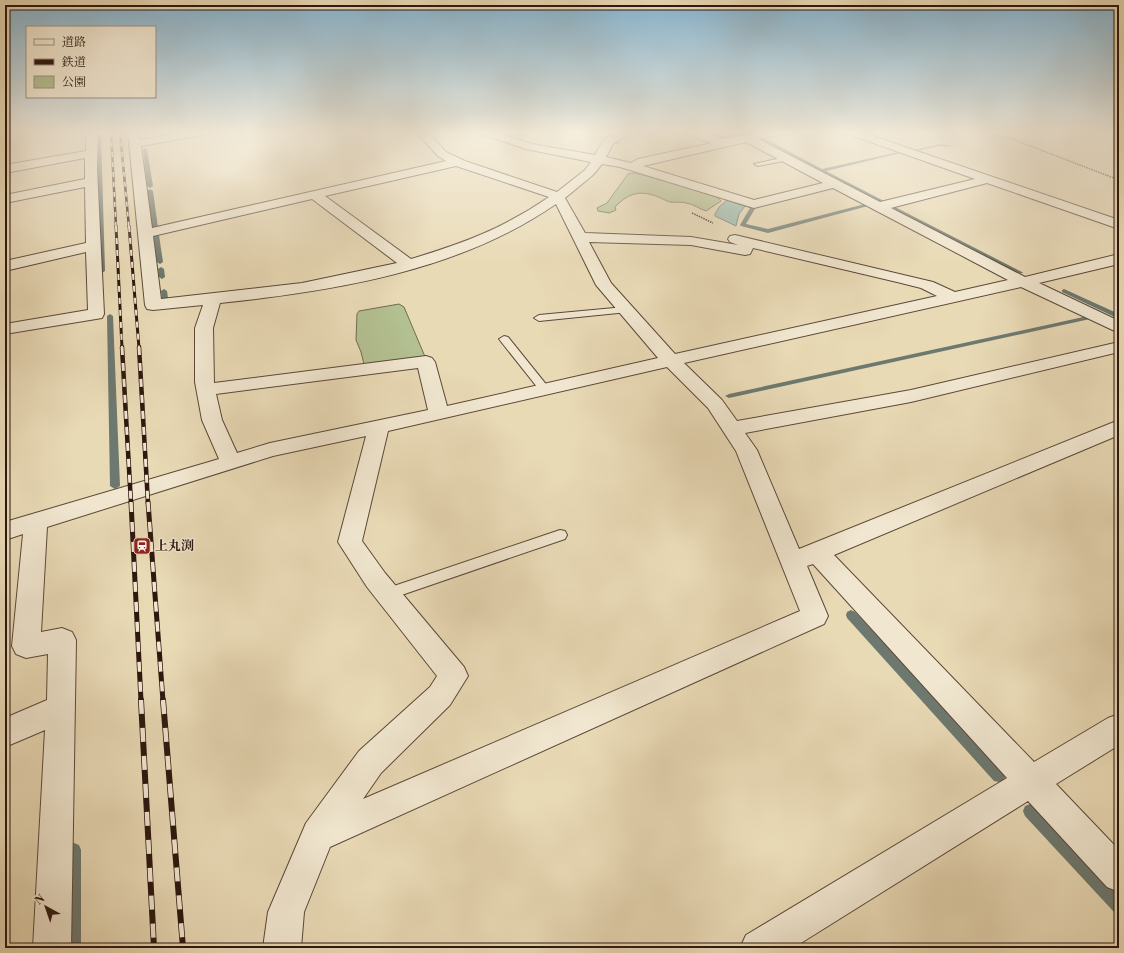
<svg xmlns="http://www.w3.org/2000/svg" width="1124" height="953" font-family="'Libre Bodoni','Noto Serif JP',serif">
<style>
.green{fill:#b3c091;stroke:#706c50}
.water{fill:#97bab1;stroke:#6d7970}
.lines{fill:none;stroke-linecap:round;stroke-linejoin:round}
.stream{fill:#6d7970;fill-rule:evenodd}
.lane-casing{stroke:#5c4839;stroke-width:2}
.street-casing{stroke:#5c4839;stroke-width:2}
.path{stroke:#2d170f;stroke-width:1.5;stroke-dasharray:1.5 1;stroke-linecap:butt}
.lane{fill:#f1e7d0;fill-rule:evenodd}
.street{fill:#f1e7d0;fill-rule:evenodd}
.rail-far4-casing{stroke:#2d170f;stroke-width:2.5}
.rail-far3-casing{stroke:#2d170f;stroke-width:3}
.rail-far2-casing{stroke:#2d170f;stroke-width:4.5}
.rail-far1-casing{stroke:#2d170f;stroke-width:5}
.rail-casing{stroke:#2d170f;stroke-width:6}
.rail-far4{stroke:#f1e7d0;stroke-width:1.5;stroke-dasharray:5;stroke-linecap:butt}
.rail-far3{stroke:#f1e7d0;stroke-width:2;stroke-dasharray:6;stroke-linecap:butt}
.rail-far2{stroke:#f1e7d0;stroke-width:3;stroke-dasharray:8;stroke-linecap:butt}
.rail-far1{stroke:#f1e7d0;stroke-width:3.5;stroke-dasharray:10;stroke-linecap:butt}
.rail{stroke:#f1e7d0;stroke-width:4.5;stroke-dasharray:14;stroke-linecap:butt}
.labels{text-anchor:middle;dominant-baseline:central;stroke-width:3;stroke-linejoin:round;paint-order:stroke}
.poi-label{font-size:13px;font-weight:bold;fill:#2d170f;stroke:#f1e7d0;text-anchor:start}
</style>
<rect width="100%" height="100%" fill="#e9dab6"/>
<filter id="stains"><feTurbulence type="fractalNoise" baseFrequency=".005" numOctaves="4"/><feColorMatrix values="0 0 0 0 .2 0 0 0 0 .09 0 0 0 0 .02 0 0 0 .5 -.17"/></filter>
<radialGradient id="worn" r=".72"><stop offset=".6" stop-color="#630" stop-opacity="0"/><stop offset="1" stop-color="#630" stop-opacity=".3"/></radialGradient>
<g class="green">
<path d="M633,173C647,176 716,191 721,201L706,211C699,209 694,204 686,203C679,201 672,204 665,200C645,190 631,190 615,207L616,210L609,213L598,211L597,208L607,203L628,174Z"/>
<polygon points="399,304 404,307 426,359 365,368 361,352 356,340 357,314 359,311"/>
</g>
<polygon class="water" points="727,200 745,206 739,214 736,226 715,216 715,214 719,207"/>
<g class="lines">
<g class="stream">
<polygon points="97,132 101,132 105,271 102,273 99,271"/>
<polygon points="209,132 217,132 195,136 193,135"/>
<polygon points="430,132 444,132 432,134"/>
<polygon points="629,132 635,132 626,135 618,144 614,144 614,142 622,133"/>
<path d="M700,132C708,131 717,137 725,136C734,135 747,129 754,134L723,139Z"/>
<polygon points="760,138 764,138 822,169 903,151 905,152 826,171 884,201 884,203 882,204 760,140"/>
<polygon points="940,144 952,146 950,147 940,146 916,151 914,150"/>
<polygon points="145,148 147,149 153,186 150,188 147,186 143,149"/>
<polygon points="150,189 153,191 158,228 155,230 152,228 147,191"/>
<polygon points="742,202 756,207 746,224 768,229 865,204 868,206 768,233 741,226 740,225 750,208 740,205 739,204"/>
<polygon points="895,207 1022,272 1023,273 1018,274 893,210 892,209"/>
<polygon points="156,233 159,235 163,262 160,264 157,262 153,235"/>
<polygon points="161,267 164,269 165,277 162,279 159,277 158,269"/>
<polygon points="164,289 167,291 168,298 165,300 162,298 161,291"/>
<polygon points="1064,289 1119,314 1119,319 1062,292 1062,290"/>
<polygon points="110,314 113,316 120,486 115,489 110,486 107,316"/>
<polygon points="1088,316 1091,318 1090,319 729,398 725,396 729,394"/>
<polygon points="851,610 855,612 1004,771 1005,776 1004,781 999,782 994,781 847,618 846,615 847,612"/>
<polygon points="1030,804 1035,806 1119,896 1119,914 1114,912 1025,816 1023,811 1025,806"/>
<polygon points="74,843 79,845 81,850 81,948 65,948 67,850 69,845"/>
</g>
<defs>
<g id="lane">
<polygon points="786,157 788,158 788,160 758,166 754,164"/>
<polygon points="625,307 630,310 628,312 539,321 534,318 539,315"/>
<polygon points="504,336 508,337 549,388 551,390 549,392 541,392 499,339"/>
<polygon points="560,530 565,531 567,535 565,539 387,600 382,598 379,594 382,590"/>
</g>
<g id="street">
<polygon points="86,132 98,132 97,168 104,314 102,318 96,319 5,334 5,324 88,310 86,252 5,271 5,261 86,243 85,187 5,203 5,195 85,179 85,158 5,173 5,165 86,151"/>
<path d="M128,132H139L140,140L186,132H208L202,135L141,146L152,228L446,161L438,156L416,132H427L446,152L465,161L557,192L585,170L591,162L526,149L482,134L481,132H495L532,144L595,155C605,137 608,132 629,132L628,134L613,144L606,157L631,163L638,159L712,143L686,134L685,132H700L725,139L764,132H785L784,134L758,139L880,202L975,179L848,134L846,132H861L1119,220V229L987,183L891,208L1025,277L1119,254V264L1039,283L1119,321V333L1021,287L684,363L722,400L737,421L911,390L1119,342V352L911,402L745,433L757,450L799,549L1119,420V435L834,555L1034,762L1108,718L1119,714V745L1056,784L1119,850V892L1107,887L1028,801L793,948H740L746,935L1007,778L813,564L807,566L828,616L824,624L330,847L304,912L301,948H263L268,912L306,823L359,751L430,687L437,676L367,587L338,542L366,436L273,456L47,527L41,632L62,628L72,632L76,640L71,948H33L45,730L5,747V718L47,700L48,654L26,658L16,654L12,646L23,534L5,540V522L219,459L202,420L195,382V328L203,305L153,310L147,309L145,305ZM746,142L823,183L754,200L643,166ZM602,164L620,167L754,208L833,188L1008,280L955,292L933,282L735,235L730,236L728,239L730,242L738,245L691,237L585,233L565,198L593,175ZM456,166L549,197C502,229 464,243 411,259L325,196ZM312,199L397,263L302,283L161,299L153,236ZM556,204L596,285L658,358L447,406L435,362L432,358L426,356L214,383L213,328L220,303C335,291 459,271 556,204ZM589,242L691,245L745,255L750,254L753,248L897,282L921,288L937,296L675,354L611,283ZM667,367L708,408L736,451L800,611L363,799L381,773L450,705L468,676L464,667L385,573L362,541L388,431ZM418,368L428,410L270,443L237,453L222,420L216,394Z"/>
</g>
</defs>
<use href="#lane" class="lane-casing"/>
<use href="#street" class="street-casing"/>
<g class="path">
<polyline points="985,132 1012,139 1119,180"/>
<polyline points="692,213 713,223"/>
</g>
<use href="#lane" class="lane"/>
<use href="#street" class="street"/>
<defs>
<g id="rail-far4">
<polyline points="111,132 116,227"/>
<polyline points="120,132 129,227"/>
</g>
<g id="rail-far3">
<polyline points="116,226 122,348"/>
<polyline points="129,226 139,348"/>
</g>
<g id="rail-far2">
<polyline points="122,347 131,503"/>
<polyline points="139,347 148,503"/>
</g>
<g id="rail-far1">
<polyline points="131,502 141,701"/>
<polyline points="148,502 163,701"/>
</g>
<g id="rail">
<polyline points="141,700 154,948"/>
<polyline points="163,700 183,948"/>
</g>
</defs>
<use href="#rail-far4" class="rail-far4-casing"/>
<use href="#rail-far3" class="rail-far3-casing"/>
<use href="#rail-far2" class="rail-far2-casing"/>
<use href="#rail-far1" class="rail-far1-casing"/>
<use href="#rail" class="rail-casing"/>
<use href="#rail-far4" class="rail-far4"/>
<use href="#rail-far3" class="rail-far3"/>
<use href="#rail-far2" class="rail-far2"/>
<use href="#rail-far1" class="rail-far1"/>
<use href="#rail" class="rail"/>
</g>
<linearGradient id="sky" x2="0" y2="1"><stop stop-color="#87b6d2"/><stop offset="0.5" stop-color="#f5eede"/><stop offset="1" stop-color="#f5eede" stop-opacity="0"/></linearGradient>
<rect width="1124" height="265" fill="url(#sky)"/>
<defs>
<symbol id="station-square" viewBox="-11 -11 22 22"><rect x="-9" y="-9" width="18" height="18" rx="4" fill="#8f2418" stroke="#f1e7d0"/><path d="M-3-6H3Q5-6 5-4V2Q5 4 3 4L4.5 6H3L1.5 4h-3L-3 6H-4.5L-3 4Q-5 4-5 2V-4Q-5-6-3-6ZM-3.5-4v3h7v-3ZM-3.5 1v1.5H-2V1ZM2 1v1.5H3.5V1Z" fill="#fff"/></symbol>
</defs>
<g fill-rule="evenodd">
<use href="#station-square" x="132" y="536" width="20" height="20"/>
</g>
<g class="labels">
<g class="poi-label">
<text x="155" y="546">上丸渕</text>
</g>
</g>
<rect width="1124" height="953" fill="none" stroke="#e9dab6" stroke-width="20"/>
<rect x="6" y="6" width="1112" height="941" fill="none" stroke="#2d170f" stroke-width="2"/>
<rect x="10" y="10" width="1104" height="933" fill="none" stroke="#2d170f"/>
<rect x="26" y="26" width="130" height="72" fill="#f1e7d0" stroke="#a39483"/>
<rect x="34" y="39" width="20" height="6" fill="#f1e7d0" stroke="#a39483"/>
<text x="62" y="46" font-size="12" fill="#2d170f">道路</text>
<rect x="34" y="59" width="20" height="6" fill="#2d170f" stroke="#a39483"/>
<text x="62" y="66" font-size="12" fill="#2d170f">鉄道</text>
<rect x="34" y="76" width="20" height="12" fill="#b3c091" stroke="#a39483"/>
<text x="62" y="86" font-size="12" fill="#2d170f">公園</text>
<g transform="translate(46 907) rotate(320)" stroke="#f1e7d0" stroke-width="3" paint-order="stroke">
<path d="M0-3L7 15L0 10L-7 15Z" fill="#2d170f"/>
<text y="-6" font-size="11" font-weight="bold" text-anchor="middle" fill="#2d170f">N</text>
</g>
<rect width="100%" height="100%" filter="url(#stains)"/>
<rect width="100%" height="100%" fill="url(#worn)"/>
</svg>
